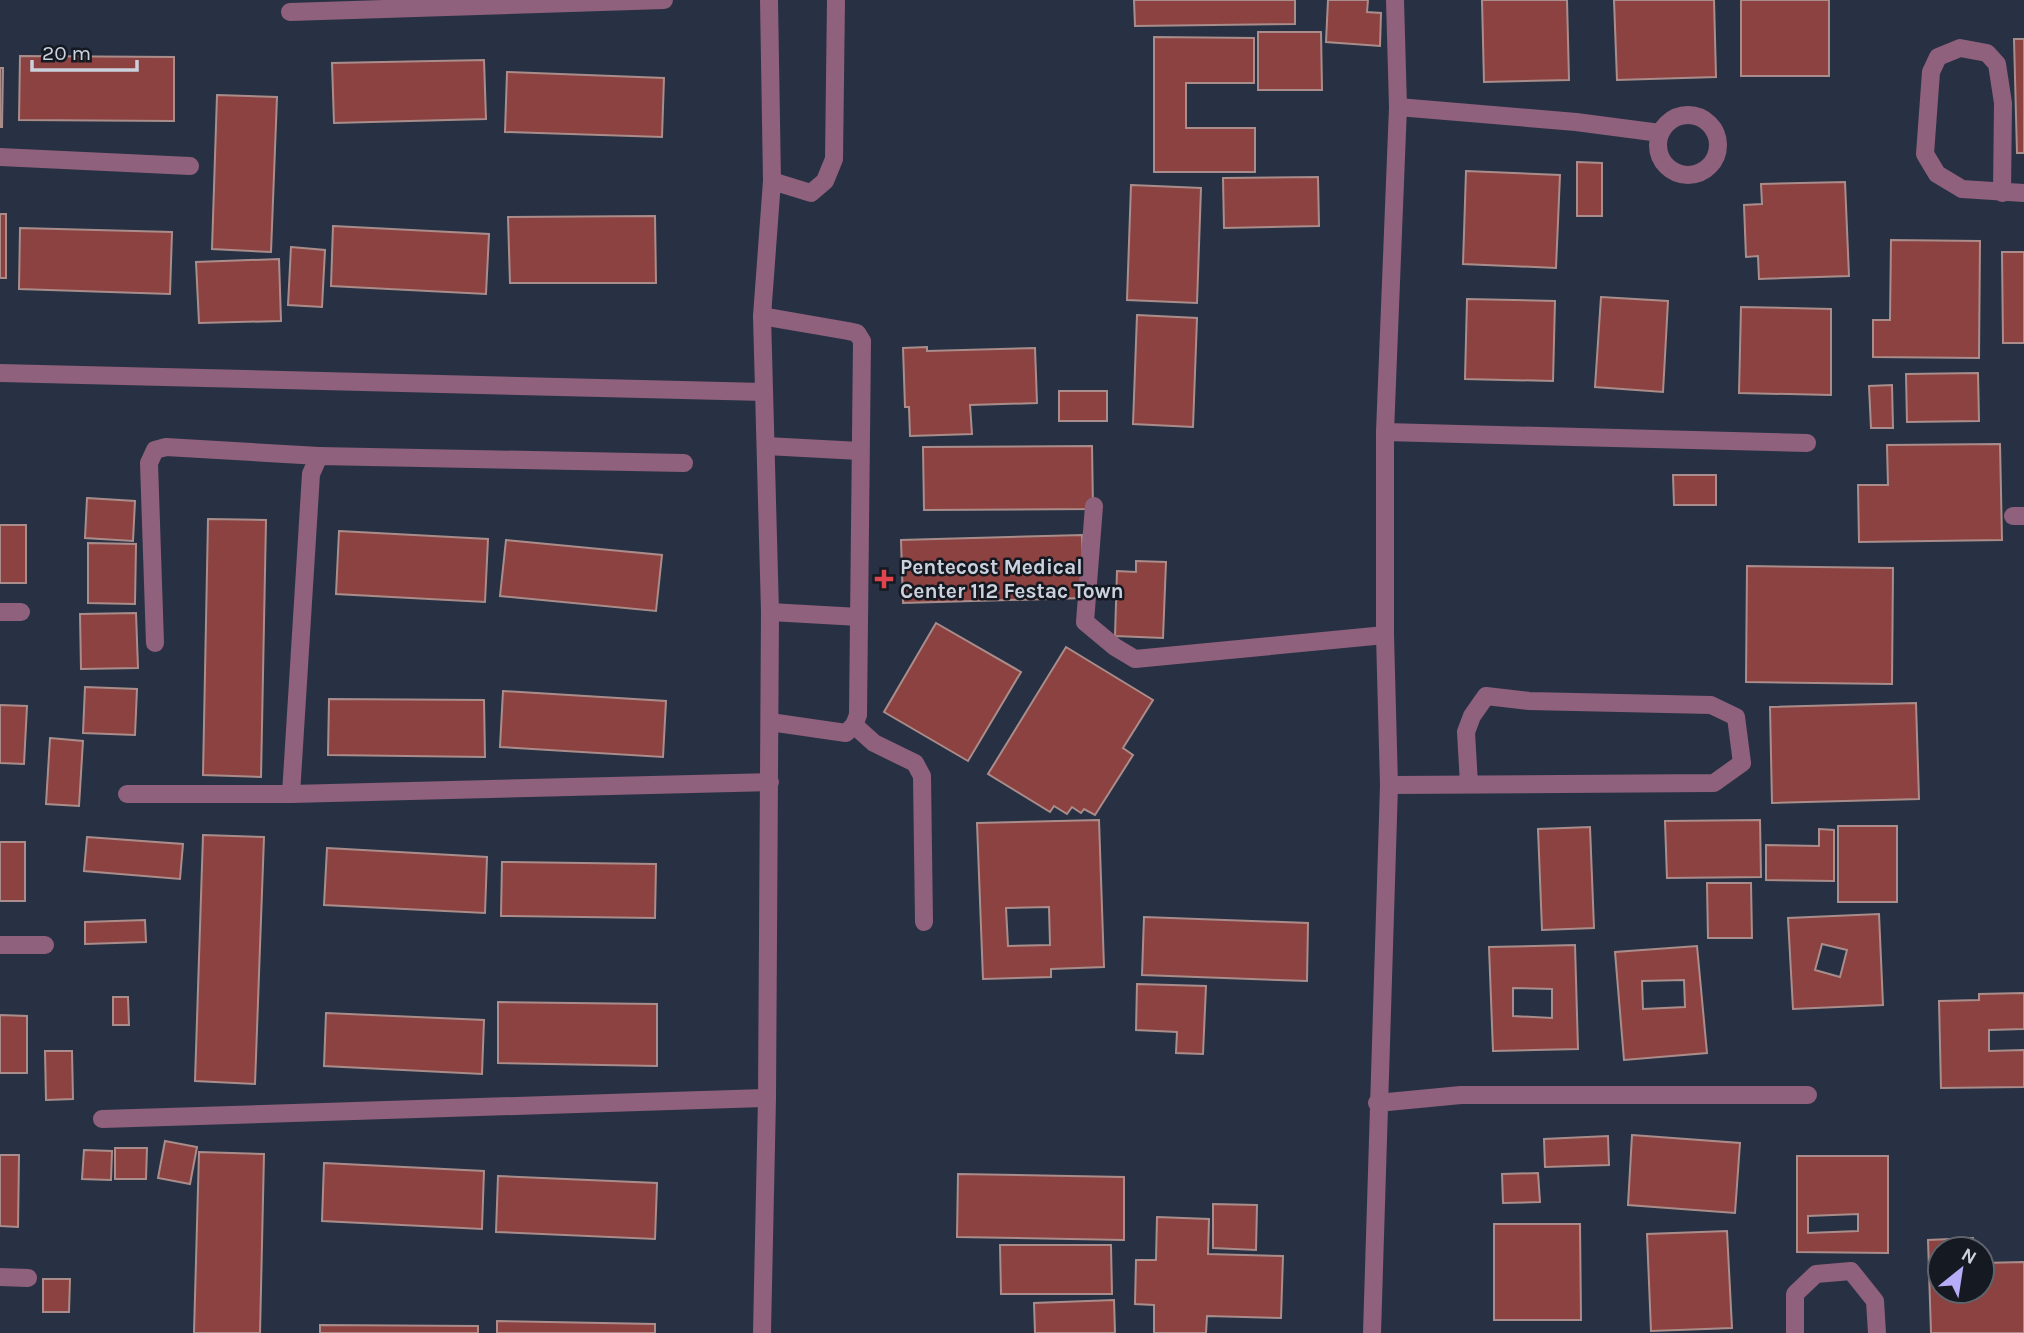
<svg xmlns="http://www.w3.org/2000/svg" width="2024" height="1333" font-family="Karla,sans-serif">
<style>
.building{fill:#8b4240;stroke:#aa8d8b;stroke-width:2;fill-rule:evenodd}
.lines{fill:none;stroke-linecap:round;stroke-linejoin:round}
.minor{stroke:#8f617d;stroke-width:18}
.health-dot{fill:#e0444e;stroke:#151921;stroke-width:2.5}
.labels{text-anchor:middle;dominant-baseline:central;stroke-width:5;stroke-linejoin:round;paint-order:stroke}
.poi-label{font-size:21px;font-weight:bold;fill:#cbd1dd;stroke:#151921;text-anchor:start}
</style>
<rect width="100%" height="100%" fill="#283143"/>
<g class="building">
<polygon points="1134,0 1295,0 1295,24 1135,26"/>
<polygon points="1328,0 1368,0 1367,12 1381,13 1380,46 1326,42"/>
<polygon points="1482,0 1567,0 1569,80 1484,82"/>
<polygon points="1614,0 1714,0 1716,77 1617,80"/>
<rect x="1741" y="0" width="88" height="76"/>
<polygon points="1258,32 1321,32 1322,90 1258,90"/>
<polygon points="1154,37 1254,38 1254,83 1186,83 1186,128 1255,128 1255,172 1154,172"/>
<polygon points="2014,39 2024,39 2024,153 2017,153"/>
<polygon points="20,56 174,57 174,121 19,120"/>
<polygon points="484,60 486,119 334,123 332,63"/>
<polygon points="0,68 3,68 2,127 0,127"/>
<polygon points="507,72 664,78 662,137 505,132"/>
<polygon points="217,95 277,97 271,252 212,249"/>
<polygon points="1577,162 1602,163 1602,216 1577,216"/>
<polygon points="1466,171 1560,175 1556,268 1463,264"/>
<polygon points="1318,177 1319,226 1224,228 1223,178"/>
<polygon points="1845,182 1849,276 1759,279 1758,256 1746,257 1744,205 1762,204 1761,184"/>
<polygon points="1131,185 1201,188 1197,303 1127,300"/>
<rect x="0" y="214" width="6" height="64"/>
<polygon points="655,216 656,283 510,283 508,217"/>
<polygon points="333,226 489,234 486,294 331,286"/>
<polygon points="20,228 172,232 170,294 19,289"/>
<polygon points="1891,240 1980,241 1979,358 1873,357 1873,320 1890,320"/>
<polygon points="291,247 325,250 322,307 288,305"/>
<polygon points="2002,252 2024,252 2024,343 2003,343"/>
<polygon points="279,259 281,321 199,323 196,262"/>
<polygon points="1601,297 1668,301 1663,392 1595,387"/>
<polygon points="1467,299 1555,301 1553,381 1465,379"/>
<polygon points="1741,307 1831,309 1831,395 1739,393"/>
<polygon points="1137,315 1197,318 1193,427 1133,424"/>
<polygon points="927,347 927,351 1035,348 1037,403 970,405 972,434 910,436 909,407 905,407 903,348"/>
<polygon points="1978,373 1979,421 1907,422 1906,374"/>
<polygon points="1892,385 1893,428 1871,428 1869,386"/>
<rect x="1059" y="391" width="48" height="30"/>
<polygon points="2000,444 2002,540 1859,542 1858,485 1888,485 1887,445"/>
<polygon points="1092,446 1093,509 924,510 923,447"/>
<polygon points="1673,475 1716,475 1716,505 1674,505"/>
<polygon points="87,498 135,501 133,541 85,538"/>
<polygon points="208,519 266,520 261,777 203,775"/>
<rect x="0" y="525" width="26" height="58"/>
<polygon points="339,531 488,539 485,602 336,594"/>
<polygon points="1082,535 1084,598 903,603 901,540"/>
<polygon points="506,540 662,555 656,611 500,596"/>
<polygon points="88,543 136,544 135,604 88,603"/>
<polygon points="1136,561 1166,562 1163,638 1115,636 1117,571 1136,572"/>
<polygon points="1747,566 1893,568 1892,684 1746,682"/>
<polygon points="136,613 138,668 81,669 80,614"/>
<polygon points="936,623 1021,672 968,761 884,712"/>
<polygon points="1066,647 1153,700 1123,748 1133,755 1095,815 1084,809 1081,813 1072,807 1067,814 1054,806 1050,812 988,774"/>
<polygon points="85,687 137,689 135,735 83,733"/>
<polygon points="503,691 666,701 663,757 500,747"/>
<polygon points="329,699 484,700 485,757 328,755"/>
<polygon points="1916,703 1919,799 1772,803 1770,707"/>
<polygon points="0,705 27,706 24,764 0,763"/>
<polygon points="50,738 83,741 79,806 46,804"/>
<path d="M1099,820L1104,967L1051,969V977L983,979L977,823ZM1049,907L1050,945L1008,946L1006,908Z"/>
<polygon points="1760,820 1761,877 1667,878 1665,821"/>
<rect x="1838" y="826" width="59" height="76"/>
<polygon points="1590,827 1594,928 1542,930 1538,829"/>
<polygon points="1819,829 1834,830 1834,881 1766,880 1766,845 1819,846"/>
<polygon points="203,835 264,837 255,1084 195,1081"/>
<polygon points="87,837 183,844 180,879 84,871"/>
<rect x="0" y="842" width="25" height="59"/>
<polygon points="327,848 487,857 485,913 324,905"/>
<polygon points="502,862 656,864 655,918 501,916"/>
<polygon points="1707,883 1751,883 1752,938 1708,938"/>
<path d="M1879,914L1883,1005L1793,1009L1788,918ZM1822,944L1847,950L1840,977L1815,970Z"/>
<polygon points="1144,917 1308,923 1307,981 1142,975"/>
<polygon points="145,920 146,942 85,944 85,922"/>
<path d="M1575,945L1578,1049L1493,1051L1489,947ZM1513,988L1552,989V1018L1513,1016Z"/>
<path d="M1697,946L1707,1053L1624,1060L1615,952ZM1684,980L1685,1007L1643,1009L1642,981Z"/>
<polygon points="1137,984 1206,986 1203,1054 1176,1053 1177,1032 1136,1030"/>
<polygon points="2024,993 2024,1029 1989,1030 1989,1051 2024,1050 2024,1087 1941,1088 1939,1001 1979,1000 1979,994"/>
<polygon points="113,997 128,997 129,1025 113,1025"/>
<polygon points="498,1002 657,1004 657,1066 498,1063"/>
<polygon points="326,1013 484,1020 482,1074 324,1066"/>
<polygon points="0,1015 27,1016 27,1073 0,1073"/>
<polygon points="45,1051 72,1051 73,1099 46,1100"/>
<polygon points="1632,1135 1740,1143 1735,1213 1628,1205"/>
<polygon points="1608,1136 1609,1165 1545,1167 1544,1139"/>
<polygon points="165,1141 197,1147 190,1184 158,1178"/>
<polygon points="115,1148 147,1148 146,1179 115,1179"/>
<polygon points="84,1150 112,1151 111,1180 82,1179"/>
<polygon points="199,1152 264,1154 260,1333 194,1333"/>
<polygon points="0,1155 19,1155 18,1227 0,1226"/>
<path d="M1797,1156H1888V1253L1797,1252ZM1858,1214V1231L1808,1233V1216Z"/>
<polygon points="324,1163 484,1171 482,1229 322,1221"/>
<polygon points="1538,1173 1540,1202 1503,1203 1502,1174"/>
<polygon points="958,1174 1124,1177 1124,1240 957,1237"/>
<polygon points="498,1176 657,1183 655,1239 496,1232"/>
<polygon points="1213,1204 1257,1205 1256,1250 1213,1248"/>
<polygon points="1157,1217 1209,1219 1208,1254 1283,1256 1281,1318 1207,1316 1206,1333 1154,1333 1154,1305 1135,1304 1136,1260 1156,1260"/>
<polygon points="1494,1224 1580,1224 1581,1320 1494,1320"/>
<polygon points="1727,1231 1732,1328 1651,1331 1647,1234"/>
<polygon points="1973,1238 1973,1249 1940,1249 1940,1291 1982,1291 1982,1263 2024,1262 2024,1333 1931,1333 1928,1240"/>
<polygon points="1000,1245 1111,1245 1112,1294 1001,1294"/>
<polygon points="43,1279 70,1279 69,1312 43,1312"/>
<polygon points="1114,1300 1115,1333 1035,1333 1034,1303"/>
<polygon points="497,1321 655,1324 655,1333 497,1333"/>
<polygon points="320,1325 478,1326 478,1333 320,1333"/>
</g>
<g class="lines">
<g class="minor">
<polyline points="290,12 664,0"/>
<polyline points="1398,107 1576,122 1660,133"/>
<circle cx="1688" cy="145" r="30"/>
<polyline points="0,157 190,166"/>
<polyline points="772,181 811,193 825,181 834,159 836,0"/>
<polyline points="2002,193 2003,103 1997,64 1987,53 1960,48 1938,57 1931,72 1925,154 1937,174 1962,189 2024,193"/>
<polyline points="762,316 848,331 857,333 862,341 858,715 854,725 846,733 770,722"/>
<polyline points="0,373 764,392"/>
<polyline points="1385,432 1807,443"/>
<polyline points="766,446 860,451"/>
<polyline points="1094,506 1085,622 1115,647 1135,659 1385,635"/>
<polyline points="2013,516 2024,516"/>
<polyline points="0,612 21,612"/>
<polyline points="770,612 859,617"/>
<polyline points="155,643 149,463 155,450 166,447 319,456"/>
<polyline points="854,725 874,743 915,763 922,776 924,922"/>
<polyline points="1389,785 1714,783 1742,763 1736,717 1711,705 1529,701 1486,696 1472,716 1466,732 1469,784"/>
<polyline points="127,794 291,794 770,782"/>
<polyline points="291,794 311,474 319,456 684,463"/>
<polyline points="0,945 45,945"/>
<polyline points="1377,1103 1461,1095 1808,1095"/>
<polyline points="102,1119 767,1098"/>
<polyline points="0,1277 28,1278"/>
<polyline points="762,1333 767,1098 770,612 762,316 772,181 769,0"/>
<polyline points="1372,1333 1389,785 1385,635 1385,432 1398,107 1395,0"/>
<polyline points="1795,1333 1795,1294 1816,1274 1851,1271 1875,1301 1877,1333"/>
</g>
</g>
<path class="health-dot" d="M880.5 568.5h7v7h7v7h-7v7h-7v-7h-7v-7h7z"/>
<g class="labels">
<g class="poi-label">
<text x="900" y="567">Pentecost Medical<tspan x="900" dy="24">Center 112 Festac Town</tspan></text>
</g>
</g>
<g transform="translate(1961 1270) rotate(30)"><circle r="33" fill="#151921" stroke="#5e636c" stroke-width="2"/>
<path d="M0-5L12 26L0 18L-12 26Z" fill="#b6acf8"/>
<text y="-10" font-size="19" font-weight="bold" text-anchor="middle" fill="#cbd1dd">N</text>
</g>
<path d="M32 60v10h105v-10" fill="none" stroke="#cbd1dd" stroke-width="3.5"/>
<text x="42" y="60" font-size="21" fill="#cbd1dd" stroke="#151921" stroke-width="5" paint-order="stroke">20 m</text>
</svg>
